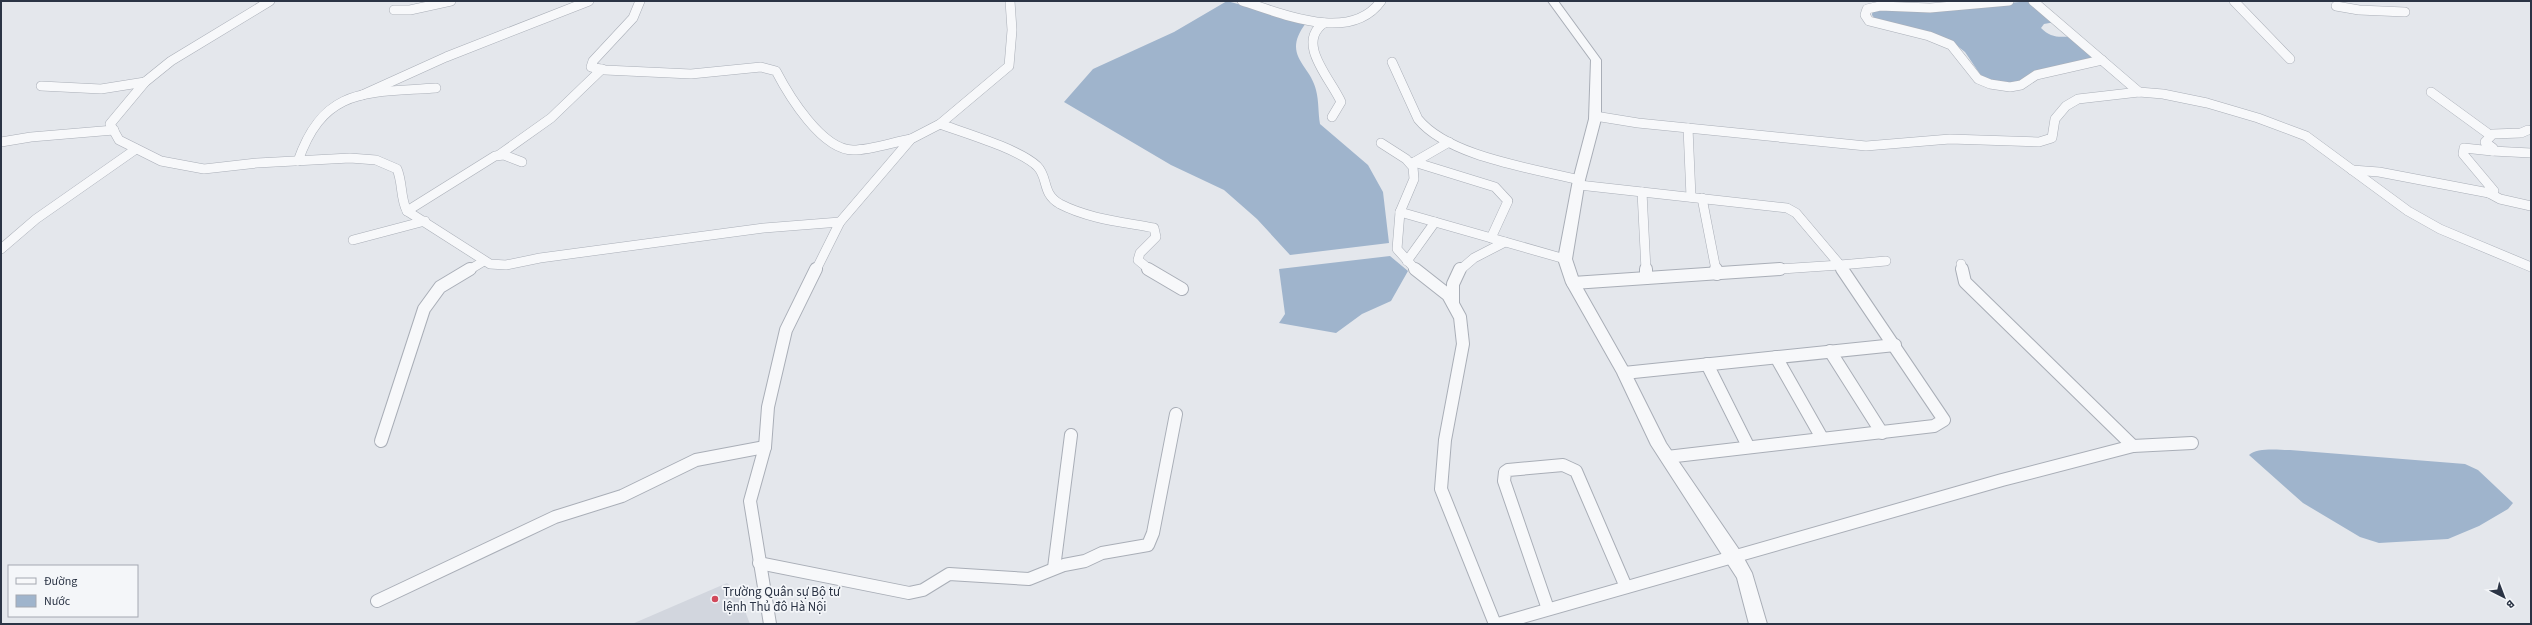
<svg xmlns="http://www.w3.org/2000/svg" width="2532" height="625" font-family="'Source Sans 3',sans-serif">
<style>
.built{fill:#d2d6de}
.water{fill:#9fb4cc}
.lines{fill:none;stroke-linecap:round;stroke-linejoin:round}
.minor-far1-casing{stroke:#a9aeb7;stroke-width:10}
.minor-casing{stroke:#a9aeb7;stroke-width:14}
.tertiary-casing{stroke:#a9aeb7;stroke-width:2}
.minor-far1{stroke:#f7f8fa;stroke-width:9}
.minor{stroke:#f7f8fa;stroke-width:12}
.tertiary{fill:#f7f8fa;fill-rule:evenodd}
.poi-dot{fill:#d1495b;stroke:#f4f6f9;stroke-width:1.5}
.labels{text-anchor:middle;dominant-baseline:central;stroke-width:3.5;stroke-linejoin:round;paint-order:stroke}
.near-poi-label{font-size:13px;fill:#2b3445;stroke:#f4f6f9;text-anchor:start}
</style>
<rect width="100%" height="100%" fill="#e4e7ec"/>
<polygon class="built" points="727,583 738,593 750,624 632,624"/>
<g class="water">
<path d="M1227,1L1306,23C1281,56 1310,64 1316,90C1319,101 1318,113 1320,124L1368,165L1383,192L1389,243L1290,255L1257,219L1224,190L1171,165L1064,102L1093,69L1174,32Z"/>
<path d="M2030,1L2055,22L2044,24L2041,28C2050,37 2059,38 2071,36L2097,59L2020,83L1984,80L1965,52L1951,41L1875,19L1872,15L1873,7L1944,9Z"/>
<polygon points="1390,256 1408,271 1391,301 1362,314 1336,333 1279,323 1285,314 1279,269"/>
<path d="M2290,450L2465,464L2478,470L2513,503L2508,509L2479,526L2448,539L2379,543L2360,537L2303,503L2249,455C2257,447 2280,450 2290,450Z"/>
</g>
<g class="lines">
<defs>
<g id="minor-far1">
<path d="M270,1L171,61L145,82L110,124L119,140L161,161L204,169L257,163L350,158L376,160L397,169C403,183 400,198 407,211L490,264L506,265L540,258L764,228L840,222"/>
<path d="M640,1L633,18L593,61L591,67L605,70L691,74L761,67L776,71C789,96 822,150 853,150C872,150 893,142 911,139"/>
<path d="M1242,1C1281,13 1350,44 1381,1"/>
<polyline points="2009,1 1930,8 1880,6 1867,9 1865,15 1869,21 1929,36 1951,45 1978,79 1990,84 2010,87 2021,85 2036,75 2102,60"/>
<polyline points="2033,1 2139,92"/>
<polyline points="2234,1 2290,59"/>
<polyline points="2336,6 2359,10 2405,12"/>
<polyline points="394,10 410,10 451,1"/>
<path d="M1324,23C1295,43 1331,79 1341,102L1332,117"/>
<path d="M1392,62L1418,119C1449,157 1532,168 1579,180"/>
<polyline points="41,86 101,89 145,82"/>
<polyline points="2431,92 2490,135"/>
<polyline points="362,95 446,57 589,1"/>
<polyline points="1595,116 1638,123 1866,146 1950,139 2039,142 2052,138 2055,119 2066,106 2078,99 2139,92 2163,94 2207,103 2258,118 2306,136 2408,211 2440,229 2531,267"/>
<path d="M940,124C965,133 1019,149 1037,166C1049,178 1041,193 1060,204C1089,219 1123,222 1154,228L1156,237L1140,253L1138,260L1150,270"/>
<polyline points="1688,128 1691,197"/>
<polyline points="1,142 31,137 114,130"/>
<polyline points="1381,143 1406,159 1413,167 1414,179 1400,212 1397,249 1416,270"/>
<polyline points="2492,151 2531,153"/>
<polyline points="499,155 551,118 602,69"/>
<path d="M298,161C324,86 367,93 436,88"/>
<polyline points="1414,162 1495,187 1508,201 1491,238"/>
<polyline points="1411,164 1449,142"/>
<polyline points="2352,170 2379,172 2489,193 2494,191 2463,154 2464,148 2492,151 2493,148 2485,142 2493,134 2521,133 2528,130"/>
<polyline points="1579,185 1787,208 1796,213 1840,265 1886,261"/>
<polyline points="1642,192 1646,270"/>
<polyline points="2489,193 2500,199 2531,206"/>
<polyline points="1702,198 1716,270"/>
<polyline points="407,211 495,156 504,155 522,162"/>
<polyline points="1400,212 1565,259"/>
<polyline points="353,240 425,221"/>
<polyline points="1,249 36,219 136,149"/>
<polyline points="1407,261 1435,222"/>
<polyline points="1961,264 1962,270"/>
<polyline points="469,270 484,261"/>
<polyline points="816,270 840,222 911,139 940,124 1009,66 1012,30 1010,1"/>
<polyline points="1460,270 1474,258 1505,242"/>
<polyline points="1765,270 1840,265 1843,270"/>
</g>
<g id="minor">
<polyline points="1148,269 1182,289"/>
<polyline points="1415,269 1448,295 1460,317 1463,344 1445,440 1441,489 1495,624"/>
<polyline points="1646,269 1646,278"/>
<polyline points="1716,269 1717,274"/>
<polyline points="1962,269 1965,282 2133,446"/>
<polyline points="1573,283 1780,269"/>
<polyline points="1453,303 1453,284 1460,269"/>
<polyline points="1830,351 1882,433"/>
<polyline points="1776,357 1822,438"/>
<polyline points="1707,364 1748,446"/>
<polyline points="1624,373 1895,345"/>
<polyline points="381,441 424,309 440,287 470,269"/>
<polyline points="1667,457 1934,426 1944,420 1842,269"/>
<polyline points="759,563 909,593 923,590 949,574 1029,579 1064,565 1085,561 1102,553 1148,545 1153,533 1176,414"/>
<polyline points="1054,568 1071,435"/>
<polyline points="377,601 555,517 622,496 696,460 765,447"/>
<polyline points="1548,609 1504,481 1505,472 1508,470 1563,465 1576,471 1626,587"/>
<polyline points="770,624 750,501 765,447 768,407 786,330 816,269"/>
<polyline points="1498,624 2002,480 2133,446 2192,443"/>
</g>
<polygon id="tertiary" points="1548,1 1558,1 1601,60 1601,119 1585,180 1572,259 1580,283 1631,373 1666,443 1740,551 1752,573 1767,624 1749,624 1737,578 1651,445 1617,373 1566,283 1558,259 1573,180 1589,119 1591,60"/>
</defs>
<use href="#minor-far1" class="minor-far1-casing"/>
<use href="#minor" class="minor-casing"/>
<use href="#tertiary" class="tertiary-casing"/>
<use href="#minor-far1" class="minor-far1"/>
<use href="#minor" class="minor"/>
<use href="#tertiary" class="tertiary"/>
</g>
<circle class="poi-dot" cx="715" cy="599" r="4"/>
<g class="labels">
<g class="near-poi-label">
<text x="723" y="592">Trường Quân sự Bộ tư<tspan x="723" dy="15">lệnh Thủ đô Hà Nội</tspan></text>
</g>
</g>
<rect width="2532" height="625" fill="none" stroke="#2b3445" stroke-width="4"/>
<rect x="8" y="565" width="130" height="52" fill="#f4f6f9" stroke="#a4a8b1"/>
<rect x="16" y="578" width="20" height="6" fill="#f7f8fa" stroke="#a4a8b1"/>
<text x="44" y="585" font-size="12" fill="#2b3445">Đường</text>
<rect x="16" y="595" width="20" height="12" fill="#9fb4cc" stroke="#a4a8b1"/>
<text x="44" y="605" font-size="12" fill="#2b3445">Nước</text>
<g transform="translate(2504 597) rotate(138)" stroke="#f4f6f9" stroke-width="3" paint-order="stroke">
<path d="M0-3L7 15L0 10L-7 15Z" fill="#2b3445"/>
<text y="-6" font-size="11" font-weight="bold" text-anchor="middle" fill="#2b3445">B</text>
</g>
</svg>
